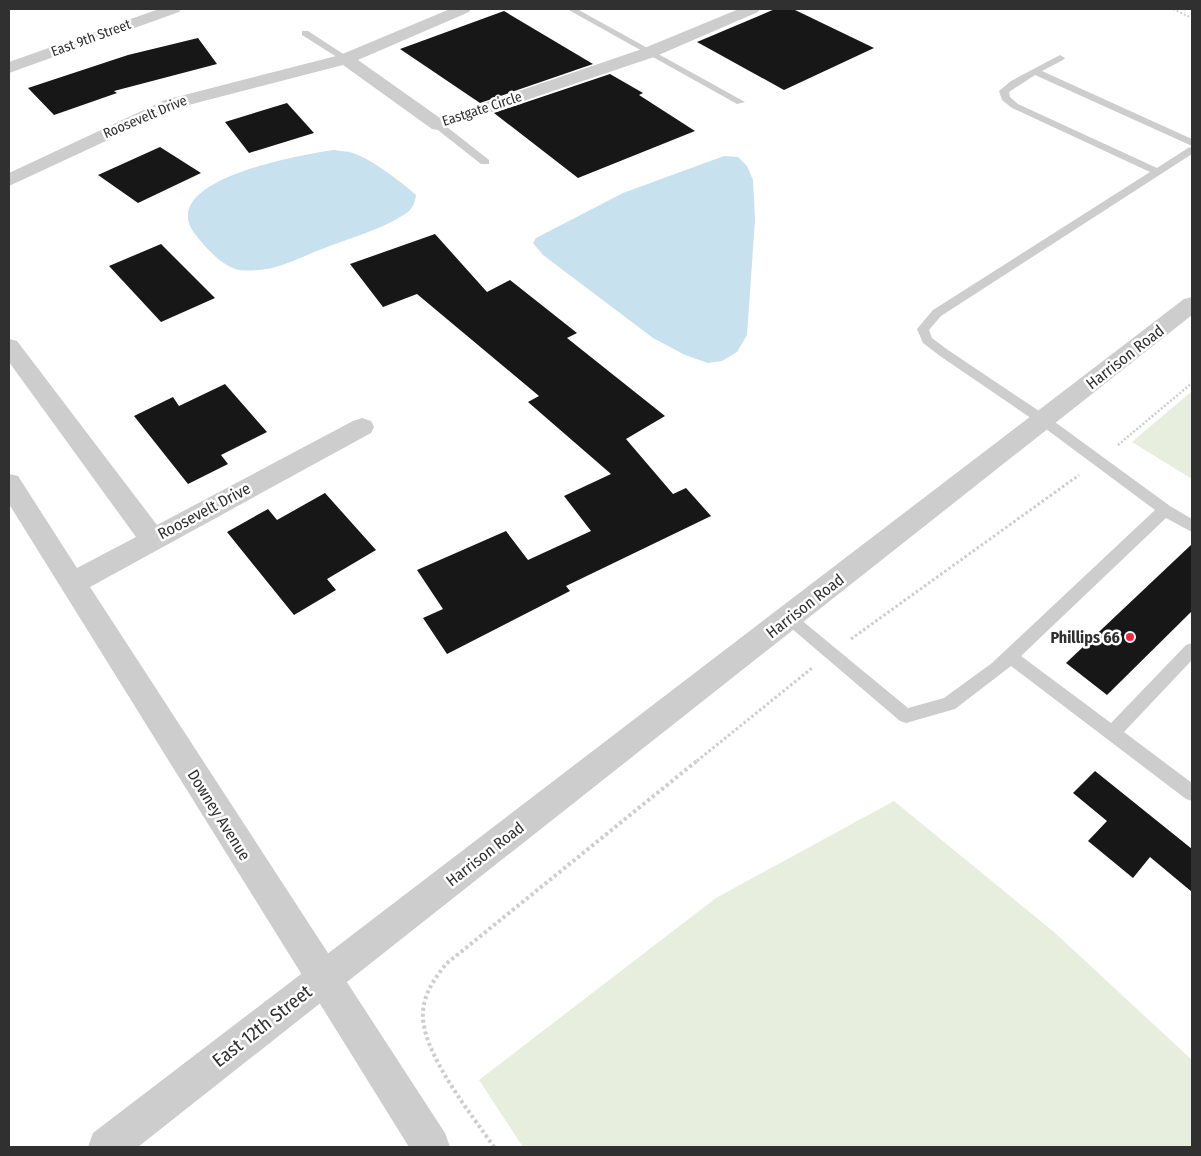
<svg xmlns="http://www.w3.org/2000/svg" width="1201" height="1156" font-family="'Fira Sans Condensed',sans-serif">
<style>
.green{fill:#e7eedd}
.water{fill:#c8e1ef}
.building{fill:#171717}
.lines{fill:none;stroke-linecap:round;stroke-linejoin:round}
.path-far3{stroke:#cdcdcd;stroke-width:2;stroke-dasharray:2 2;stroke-linecap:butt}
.path-far2{stroke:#cdcdcd;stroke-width:2.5;stroke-dasharray:2 2;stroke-linecap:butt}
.path-far1{stroke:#cdcdcd;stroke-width:3;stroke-dasharray:2.5 2.5;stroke-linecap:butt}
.path{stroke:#cdcdcd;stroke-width:4;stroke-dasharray:3 3;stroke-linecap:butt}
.service{fill:#cdcdcd;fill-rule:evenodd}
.minor{fill:#cdcdcd;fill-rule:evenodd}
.tertiary{fill:#cdcdcd;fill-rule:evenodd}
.poi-dot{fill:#f2283e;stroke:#fff;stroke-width:2}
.labels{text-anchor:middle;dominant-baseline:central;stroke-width:5;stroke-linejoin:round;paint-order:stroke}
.far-street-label{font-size:14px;fill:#303030;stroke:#fff}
.street-label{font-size:16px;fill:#303030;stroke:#fff}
.poi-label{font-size:16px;font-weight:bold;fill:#303030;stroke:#fff;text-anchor:end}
.near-street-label{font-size:19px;fill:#303030;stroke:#fff}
</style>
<rect width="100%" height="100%" fill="#fff"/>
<g class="green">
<polygon points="1192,391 1192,479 1132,442"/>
<polygon points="894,801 1054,932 1192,1060 1192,1147 523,1147 479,1080 716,898"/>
</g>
<g class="water">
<path d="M333,150C339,151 347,151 353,153C373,160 400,181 416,195C415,203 412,210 405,214C381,230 349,238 322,249C306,255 289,264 272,268C263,270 244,272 235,269C219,263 205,247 195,234C154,180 301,155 333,150Z"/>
<polygon points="724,156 738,157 747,166 753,180 755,220 747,335 737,352 722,361 708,363 685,355 653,338 543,255 533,243 536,238 623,193"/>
</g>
<g class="building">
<polygon points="775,9 793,9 874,48 784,90 697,42"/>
<polygon points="504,11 593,64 480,103 400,49"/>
<polygon points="198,38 217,64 114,91 117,93 54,115 28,88 128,55"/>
<polygon points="610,74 643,93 639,95 695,131 578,178 494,113"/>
<polygon points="287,103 314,133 249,153 225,122"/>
<polygon points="160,147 201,173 138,203 98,175"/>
<polygon points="435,234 487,292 510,280 577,333 567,338 665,416 626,439 673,494 686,488 711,516 566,586 570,591 447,654 423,618 443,609 417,570 506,531 528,560 591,531 564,496 611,474 528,402 539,396 417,294 383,307 350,264"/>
<polygon points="161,244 215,298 161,322 109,266"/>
<polygon points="225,384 267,432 221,455 228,464 188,484 134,416 173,397 179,406"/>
<polygon points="325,493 376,550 327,579 336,590 294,615 227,532 268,509 277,520"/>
<polygon points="1192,544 1192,611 1107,695 1066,663"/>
<polygon points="1095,771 1192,849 1192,892 1150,857 1133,878 1088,841 1107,821 1073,793"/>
</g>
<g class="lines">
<polyline class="path-far3" points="1173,9 1192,18"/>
<polyline class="path-far2" points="1118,445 1192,383"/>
<g class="path-far1">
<polyline points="851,639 1079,475"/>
<polyline points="697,761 812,668"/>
</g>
<path class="path" d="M494,1147C472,1115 420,1051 423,1012C424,993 435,978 446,964L698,760"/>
<g class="service">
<polygon points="567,9 577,9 745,102 737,104"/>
<polygon points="302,31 308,31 351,59 343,61 302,35"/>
<polygon points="1060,55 1065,58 1063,60 1042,71 1192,139 1192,146 1035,75 1009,92 1010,97 1018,104 1157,168 1188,148 1192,147 1192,154 941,316 929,330 932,338 948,350 1048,417 1170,506 1192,519 1192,532 1166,518 1021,656 1111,723 1186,645 1192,643 1192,660 1124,732 1192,783 1192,801 1186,799 1011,666 955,709 906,723 900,721 784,622 781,618 784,614 789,612 794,614 908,708 944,698 992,663 1155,510 1038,423 940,356 923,343 917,329 933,310 1150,172 1012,108 1002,100 999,91 1011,81"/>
<polygon points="434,123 442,123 489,160 489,164 481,164 434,127"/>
</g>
<g class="minor">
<polygon points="159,9 181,9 179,12 9,73 9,62"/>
<polygon points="450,9 471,9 469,12 358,60 440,118 642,49 739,9 760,9 758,12 654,57 438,130 432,129 343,65 177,108 9,186 9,173 165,100 340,55"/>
<polygon points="9,339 17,341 157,525 353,421 362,418 371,421 374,427 371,433 90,587 445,1133 450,1147 409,1147 9,504 9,474 18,476 77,568 136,537 9,362"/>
</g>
<polygon class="tertiary" points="1192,297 1192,315 138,1147 88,1147 93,1133 1184,299"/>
</g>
<circle class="poi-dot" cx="1130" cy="637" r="5"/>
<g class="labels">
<g class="far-street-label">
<text transform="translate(91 38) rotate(-20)">East 9th Street</text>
<text transform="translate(482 109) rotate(-18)">Eastgate Circle</text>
<text transform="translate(145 117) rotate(-23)">Roosevelt Drive</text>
</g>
<g class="street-label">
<text transform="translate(1125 357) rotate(-38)">Harrison Road</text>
<text transform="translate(204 511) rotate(-28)">Roosevelt Drive</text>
<text transform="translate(805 606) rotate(-38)">Harrison Road</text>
<text transform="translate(219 815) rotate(58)">Downey Avenue</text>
<text transform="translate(485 854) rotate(-38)">Harrison Road</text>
</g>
<g class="poi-label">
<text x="1120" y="637">Phillips 66</text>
</g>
<g class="near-street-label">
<text transform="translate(262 1026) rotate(-38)">East 12th Street</text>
</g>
</g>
<rect width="1201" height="1156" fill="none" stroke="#303030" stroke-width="20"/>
</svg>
